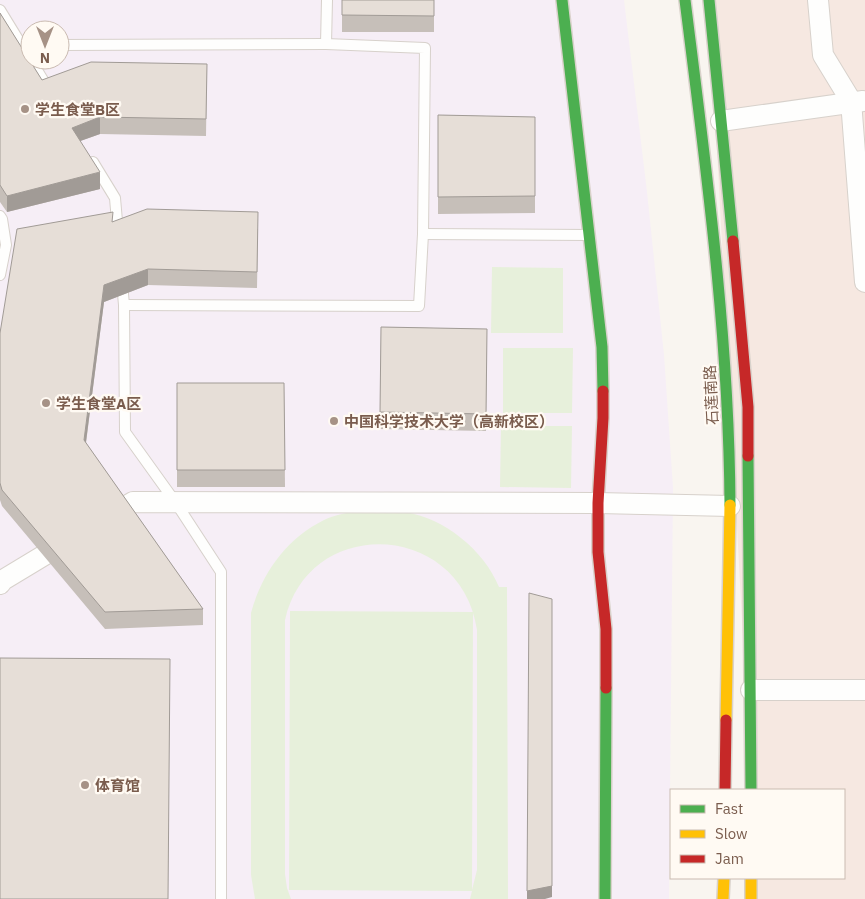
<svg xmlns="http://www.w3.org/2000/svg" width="865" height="899" font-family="'IBM Plex Sans','Noto Sans SC',sans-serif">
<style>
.commercial{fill:#f6e8e1}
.education{fill:#f6eef6;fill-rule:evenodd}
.green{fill:#e7f0db}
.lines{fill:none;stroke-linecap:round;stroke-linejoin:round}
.lane-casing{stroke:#d7d1cb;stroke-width:12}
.street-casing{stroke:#d7d1cb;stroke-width:22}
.fast-casing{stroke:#d9d2cb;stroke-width:14}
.slow-casing{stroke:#d9d2cb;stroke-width:14}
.jam-casing{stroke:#d9d2cb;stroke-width:14}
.lane{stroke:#fefefd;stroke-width:10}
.street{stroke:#fefefd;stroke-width:20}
.fast{stroke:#4caf50;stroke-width:11}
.slow{stroke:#ffc107;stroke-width:11}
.jam{stroke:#c62828;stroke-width:11}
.wall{fill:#c6bfb9}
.shaded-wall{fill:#a19b96}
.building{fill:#e6ded7;stroke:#a19b96}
.poi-dot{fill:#a69286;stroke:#fffaf3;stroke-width:2}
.labels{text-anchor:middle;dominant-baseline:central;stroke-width:4.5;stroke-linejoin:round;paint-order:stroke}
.poi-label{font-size:15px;font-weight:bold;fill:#7a5c4d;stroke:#fffaf3;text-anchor:start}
.street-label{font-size:15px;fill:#7a5c4d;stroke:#fffaf3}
</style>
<rect width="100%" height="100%" fill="#f9f5f0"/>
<polygon class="commercial" points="709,0 865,0 865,899 751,899 751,878 844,878 844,790 751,790"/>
<path class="education" d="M0,0H624L647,192L664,355L673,488L669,899H0ZM30,30H60V60H30Z"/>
<g class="green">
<polygon points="492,267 563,268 563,333 491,333"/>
<polygon points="503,348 573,348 572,413 503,413"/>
<polygon points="501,426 572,426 571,488 500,487"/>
<path d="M358,510C373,511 389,510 405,512C444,518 484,550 499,587H507L508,899H470L472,891L289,890L290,611L473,612L472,890L477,870V630C461,521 309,514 285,620V874L287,888L291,899H255L251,875V613C262,573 286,539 324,520C334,515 347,513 358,510Z"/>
</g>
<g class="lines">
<defs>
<g id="lane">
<polyline points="0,10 30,59"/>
<polyline points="60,45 326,44"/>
<polyline points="31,60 49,90"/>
<polyline points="93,162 115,198 118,233"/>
<polyline points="0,216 2,219 6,245 0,275"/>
<polyline points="423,234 589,235"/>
<polyline points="122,283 124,305 125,432 176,503 221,572 221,899"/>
<polyline points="124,305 419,306 423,234 425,48 326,44 327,0"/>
</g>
<g id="street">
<polyline points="818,0 823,55 851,101 865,282"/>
<polyline points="721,121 863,101"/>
<polyline points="106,518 133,502 598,503 730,506"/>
<polyline points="0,584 3,580 66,542"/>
<polyline points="751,690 865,690"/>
</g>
<g id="fast">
<polyline points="562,0 602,347 603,391"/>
<path d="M685,0C706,168 729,335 730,505"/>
<polyline points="709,0 733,241"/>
<polyline points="748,456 751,790"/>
<polyline points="605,899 606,688"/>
</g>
<g id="slow">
<polyline points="726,720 730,505"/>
<polyline points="751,878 751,899"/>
<polyline points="723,899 724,878"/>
</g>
<g id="jam">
<polyline points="733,241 748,407 748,456"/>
<polyline points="603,391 603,418 598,503 598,552 606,629 606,688"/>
<polyline points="725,790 726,720"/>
</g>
</defs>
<use href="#lane" class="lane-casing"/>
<use href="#street" class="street-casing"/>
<use href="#fast" class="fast-casing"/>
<use href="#slow" class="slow-casing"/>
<use href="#jam" class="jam-casing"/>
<use href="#lane" class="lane"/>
<use href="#street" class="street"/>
<use href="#fast" class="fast"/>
<use href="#slow" class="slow"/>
<use href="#jam" class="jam"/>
</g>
<g class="wall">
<rect x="342" y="0" width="92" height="32"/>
<polygon points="0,13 42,80 207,64 206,136 100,134 80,141 100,189 7,212 0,202"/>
<polygon points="438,115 535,117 535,213 438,214"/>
<polygon points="113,222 258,229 257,288 148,285 104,302 86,443 203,609 203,625 105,629 2,506 0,500 0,333"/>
<polygon points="381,327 487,329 486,431 380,429"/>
<polygon points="177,383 284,383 285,487 177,487"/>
</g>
<g class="shaded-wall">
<polygon points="100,117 100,134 72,144 72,128"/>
<polygon points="100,172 100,189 7,212 7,196"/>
<polygon points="148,269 148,285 104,302 84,457 84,440 104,285"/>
<polygon points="552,599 552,897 545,899 527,899 527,891"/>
</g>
<g class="building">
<polygon points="342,0 434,0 434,16 342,15"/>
<polygon points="0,13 42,80 91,62 207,64 206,119 100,117 72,128 100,172 7,196 0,185"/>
<polygon points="438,115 535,117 535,196 438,197"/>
<polygon points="147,209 258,212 257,272 148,269 104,285 84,440 203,609 105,612 2,490 0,483 0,333 17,229 113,212 112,222"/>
<polygon points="381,327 487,329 486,414 380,412"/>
<polygon points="177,383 284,383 285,470 177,470"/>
<polygon points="529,593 552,599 552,886 527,891"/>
<polygon points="0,658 170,659 168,899 0,899"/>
</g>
<g class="poi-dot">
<circle cx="25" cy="109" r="5"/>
<circle cx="46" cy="403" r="5"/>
<circle cx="334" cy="421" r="5"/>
<circle cx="85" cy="785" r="5"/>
</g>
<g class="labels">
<g class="poi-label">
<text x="35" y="109">学生食堂B区</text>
<text x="56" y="403">学生食堂A区</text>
<text x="344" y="421">中国科学技术大学（高新校区）</text>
<text x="95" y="785">体育馆</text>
</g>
<g class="street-label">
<text transform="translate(711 395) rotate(-93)">石莲南路</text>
</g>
</g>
<rect x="670" y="789" width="175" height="90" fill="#fffaf3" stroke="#cabbb1"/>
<rect x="680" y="805" width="25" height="8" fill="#4caf50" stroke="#cabbb1"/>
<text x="715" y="814" font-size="15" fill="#7a5c4d">Fast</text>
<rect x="680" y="830" width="25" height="8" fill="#ffc107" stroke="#cabbb1"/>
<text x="715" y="839" font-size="15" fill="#7a5c4d">Slow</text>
<rect x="680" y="855" width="25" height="8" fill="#c62828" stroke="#cabbb1"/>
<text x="715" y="864" font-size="15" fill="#7a5c4d">Jam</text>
<g transform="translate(45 45) rotate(180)"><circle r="24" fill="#fffaf3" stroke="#cabbb1"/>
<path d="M0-4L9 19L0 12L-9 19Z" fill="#a69286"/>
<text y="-8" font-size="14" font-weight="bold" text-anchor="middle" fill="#7a5c4d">N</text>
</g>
</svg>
